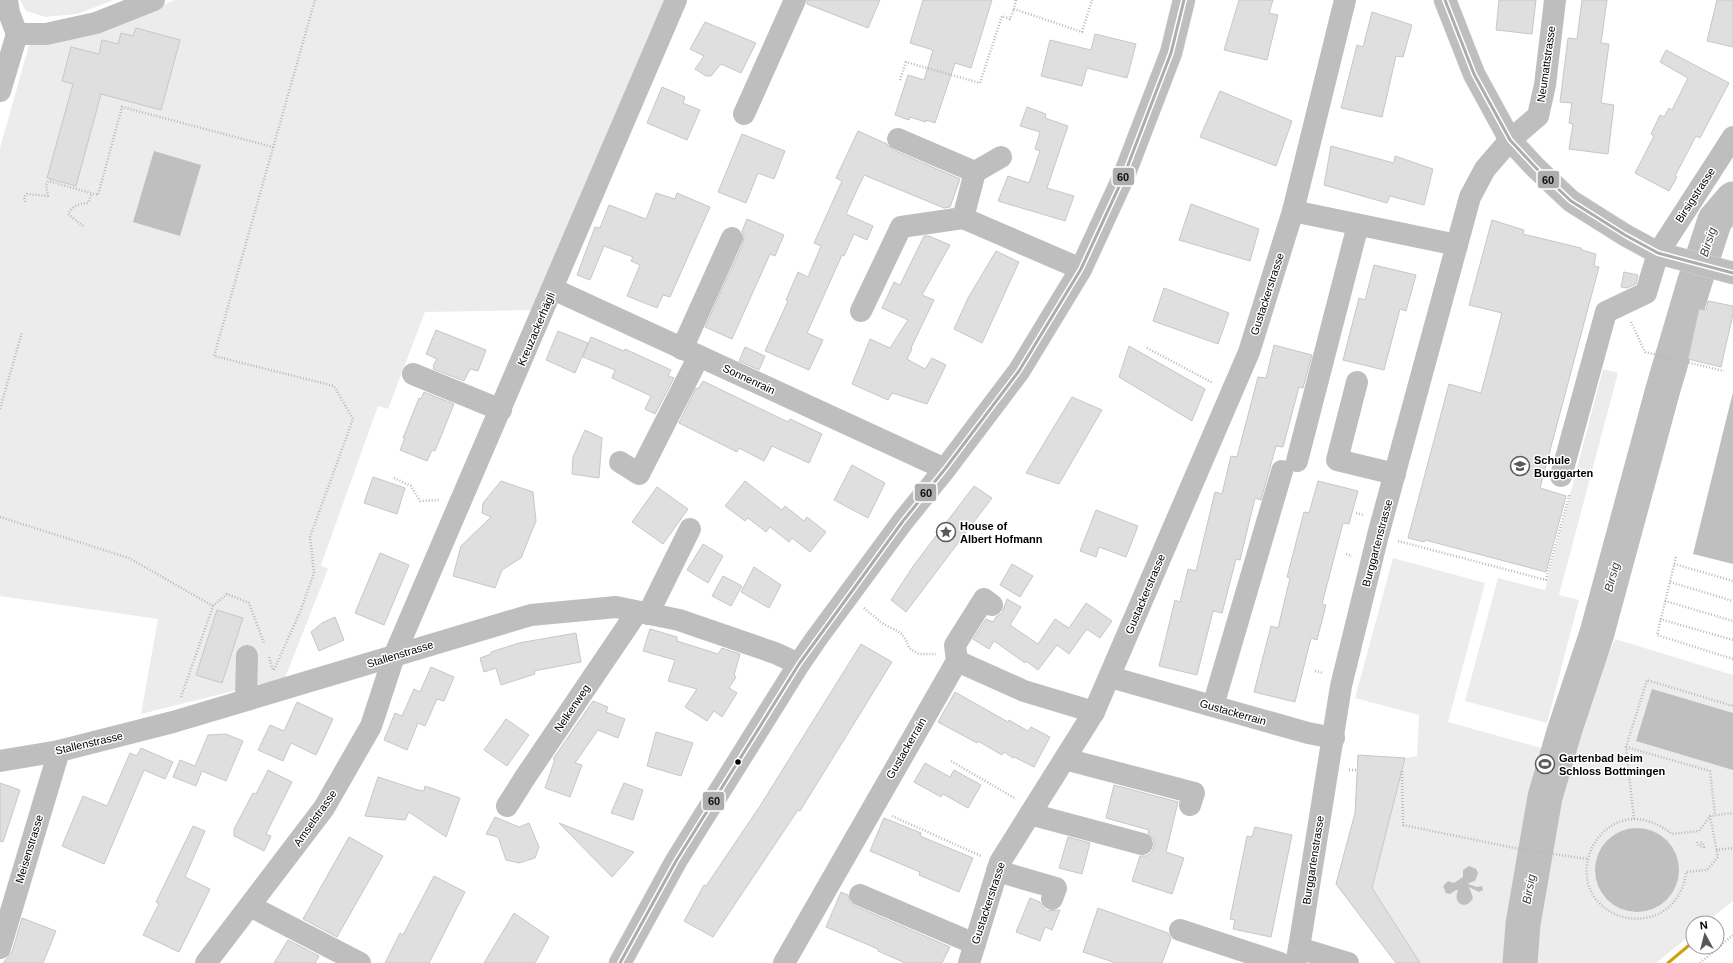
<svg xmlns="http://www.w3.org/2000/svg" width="1733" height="963" font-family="Helvetica,sans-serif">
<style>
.green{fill:#ececec}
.water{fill:#bfbfbf}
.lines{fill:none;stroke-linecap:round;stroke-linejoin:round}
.river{stroke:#bfbfbf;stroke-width:35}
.building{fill:#dfdfdf;stroke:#c7c7c7}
.major-casing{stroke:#dbdbdb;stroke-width:23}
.path{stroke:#b9b9b9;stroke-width:2.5;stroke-dasharray:1 2;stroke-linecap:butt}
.minor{stroke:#bebebe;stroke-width:22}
.major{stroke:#bebebe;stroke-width:22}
.bus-1-casing{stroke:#fff;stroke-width:6}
.bus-1{stroke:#adadad;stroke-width:3}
.tram-1-casing{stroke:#fff;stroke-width:6}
.tram-1{stroke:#cba208;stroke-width:3}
.bus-dot{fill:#000;stroke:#fff;stroke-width:1.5}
.labels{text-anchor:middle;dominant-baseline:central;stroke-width:3;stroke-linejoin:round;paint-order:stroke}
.street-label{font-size:11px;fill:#000;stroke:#fff}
.poi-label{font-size:11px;font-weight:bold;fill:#000;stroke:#fff;text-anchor:start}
.water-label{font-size:12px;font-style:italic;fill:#444;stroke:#fff}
.line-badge{stroke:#fff;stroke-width:1.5}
.pale-badge-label{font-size:11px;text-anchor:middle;font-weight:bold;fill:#111}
</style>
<rect width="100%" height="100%" fill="#fff"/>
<g class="green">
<polygon points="20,0 114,0 77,14 45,17 26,11"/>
<polygon points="174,0 665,0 534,310 425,312 388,409 378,406 321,565 328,569 285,678 141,714 158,619 0,596 0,148 29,45 98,34"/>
<polygon points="1603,369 1618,373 1559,595 1579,600 1547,723 1465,701 1498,578 1545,590"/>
<polygon points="1393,558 1485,583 1448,722 1566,755 1615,639 1733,675 1733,901 1705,923 1693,923 1693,933 1656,963 1396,963 1336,884 1355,813 1358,755 1405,758 1417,756 1419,715 1355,698"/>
</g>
<g class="water">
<polygon points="154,151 201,165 180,236 133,222"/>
<polygon points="1733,392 1733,564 1693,554"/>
<polygon points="1652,689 1733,713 1733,770 1636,741"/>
<circle cx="1637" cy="870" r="42"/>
<path d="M1469,866L1476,869L1478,873L1475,881L1469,883L1468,884L1477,887L1482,886L1483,890L1479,892L1469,887L1473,898C1466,911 1452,904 1458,890H1456L1450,894L1446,893L1443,886L1448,881L1454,883L1463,877V870Z"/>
</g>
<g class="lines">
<polyline class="river" points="1520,963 1523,924 1545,797 1565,729 1597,633 1663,389 1694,284 1715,220 1733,199"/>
</g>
<g class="building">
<polygon points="807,0 880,0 868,28 807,4"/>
<polygon points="923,0 992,0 971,68 955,63 935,123 926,120 926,122 910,117 909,120 895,115 908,75 924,80 933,50 910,43"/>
<polygon points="1239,0 1273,0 1269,13 1278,15 1267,60 1224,50"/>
<polygon points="1499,0 1536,0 1532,34 1496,30"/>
<polygon points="1582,0 1607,0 1601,43 1609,44 1601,103 1614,105 1608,154 1569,149 1573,124 1569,123 1572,103 1560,102 1568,38 1577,39"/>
<polygon points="1717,0 1733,0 1733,47 1707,41"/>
<polygon points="1372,12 1412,25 1403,57 1396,56 1382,117 1341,108 1357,45 1363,47"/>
<polygon points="705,22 756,43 741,73 721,64 711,76 706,76 695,69 704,56 690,49"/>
<polygon points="136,28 180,40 161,110 101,94 76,186 47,178 73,84 62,81 71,47 99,54 102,40 118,44 121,33 133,36"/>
<polygon points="1095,34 1136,44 1127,78 1087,68 1082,86 1041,76 1050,40 1091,50"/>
<polygon points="1666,50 1729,83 1700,138 1696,136 1675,176 1677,177 1669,191 1635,173 1654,136 1651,134 1660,115 1664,117 1669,108 1672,110 1688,78 1660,62"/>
<polygon points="662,87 685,97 683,103 700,110 687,140 647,123"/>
<polygon points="1220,91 1292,121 1276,166 1200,137"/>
<polygon points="1027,107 1046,114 1045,118 1068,126 1047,188 1074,196 1065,221 998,201 1008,176 1029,183 1040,151 1035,149 1040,132 1020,126"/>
<polygon points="858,131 887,144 893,150 960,179 950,207 944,208 864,175 846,214 873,226 867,240 854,234 844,256 842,255 807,333 823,340 809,370 765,351 788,301 786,300 798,272 808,277 821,246 814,243 842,181 836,178"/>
<polygon points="742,134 785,151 774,179 758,173 746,203 718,192"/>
<polygon points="1331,146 1394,163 1395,156 1433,169 1424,205 1390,196 1387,203 1324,185"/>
<polygon points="656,193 675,199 677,193 710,207 670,297 663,295 657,308 627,296 640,265 631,261 633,257 604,246 590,280 577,275 595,227 600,228 609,205 646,219"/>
<polygon points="1191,204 1259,229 1250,261 1179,240"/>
<polygon points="747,219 784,235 775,256 770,254 732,339 705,327 743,243 744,236 742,231"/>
<polygon points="1492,220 1524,230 1523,234 1581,248 1582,250 1596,254 1594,266 1599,267 1540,488 1566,496 1546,572 1425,540 1424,542 1408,538 1449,384 1481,393 1502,313 1469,305"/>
<polygon points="924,236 929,236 950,245 922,295 934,300 911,348 912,349 907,359 925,369 932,358 946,365 927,404 892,393 888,400 852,384 870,339 890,348 908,320 882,308 894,282 900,285"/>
<polygon points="996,251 1019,262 982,343 954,329 968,298"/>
<polygon points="1374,265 1416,275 1406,311 1400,309 1384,370 1343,360 1359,298 1365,300"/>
<polygon points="1624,272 1638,275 1636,284 1627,288 1621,287"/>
<polygon points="1164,288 1229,313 1218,344 1153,321"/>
<polygon points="1708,301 1733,306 1733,314 1721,367 1688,359 1699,309 1706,310"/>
<polygon points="436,330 486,350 478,371 470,369 464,381 433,369 434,367 433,366 437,359 426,354"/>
<polygon points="558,331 588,343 575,373 546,360"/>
<polygon points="591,337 624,351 625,349 671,370 668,376 674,378 655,414 645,409 651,396 612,378 615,370 583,357"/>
<polygon points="1274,345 1312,355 1303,388 1299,387 1283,447 1276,446 1261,500 1255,498 1240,560 1236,559 1222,613 1213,611 1197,675 1159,666 1175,600 1180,602 1188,569 1196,571 1215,492 1222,494 1231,456 1237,457 1258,377 1266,378"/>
<polygon points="1129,346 1205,389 1192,421 1119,377"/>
<polygon points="745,347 765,356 759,370 739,361"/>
<polygon points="703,381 788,422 790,419 822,434 809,463 772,446 764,461 739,448 737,452 679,423 696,388 698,389"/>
<polygon points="424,392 454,404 435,451 432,450 427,461 400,450 405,438 403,438 419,398 421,399"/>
<polygon points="1072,397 1102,410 1059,484 1026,473"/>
<polygon points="585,430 602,438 599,478 572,474 573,457"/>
<polygon points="852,465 885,483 868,518 834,500"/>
<polygon points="373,477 405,488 397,514 364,503"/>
<polygon points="501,481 533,492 536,521 521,558 502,570 495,588 453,576 461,546 491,517 482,513 483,503"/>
<polygon points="745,481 782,510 785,506 804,521 807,517 826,532 810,552 792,538 789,542 770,527 766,532 748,518 745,521 725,506"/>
<polygon points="1318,481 1358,491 1349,524 1343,523 1322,604 1326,605 1317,640 1311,638 1295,702 1254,692 1271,626 1278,628 1290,578 1287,577 1304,512 1309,513"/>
<polygon points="974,486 992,498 906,612 891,600 914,565"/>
<polygon points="657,487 688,509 663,544 632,522"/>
<polygon points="1096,510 1138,526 1126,557 1099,547 1096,557 1080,551"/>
<polygon points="703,544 723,556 708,583 687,570"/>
<polygon points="380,553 409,565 384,625 355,613"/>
<polygon points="1012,564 1033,576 1020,597 1000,585"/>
<polygon points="754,567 781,585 769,608 741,592"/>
<polygon points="723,576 742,586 731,606 712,596"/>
<polygon points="1007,599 1021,607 1010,625 1038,644 1055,619 1069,628 1086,603 1112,621 1100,638 1088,630 1086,630 1069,654 1057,645 1038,670 1026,661 1025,663 994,641 989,649 973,639 986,619 993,622 996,617 1002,613"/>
<polygon points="217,610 243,618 222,683 196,675"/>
<polygon points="335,617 344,640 319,651 311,632 322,623"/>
<polygon points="650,629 677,637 677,641 718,654 722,648 740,654 734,675 736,677 729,688 737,693 722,717 714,711 707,721 685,707 697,689 668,681 675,660 643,651"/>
<polygon points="576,633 581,662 534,671 535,674 501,685 496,668 484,672 480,658 491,654 491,652 519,643"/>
<polygon points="861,644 892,662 800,811 798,810 713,937 684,921 704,885 706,886 760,806"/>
<polygon points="431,667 454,677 444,701 437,699 425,726 418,723 407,750 384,740 395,713 402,716 414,689 420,692"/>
<polygon points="955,692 1008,722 1009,720 1028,731 1031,727 1050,737 1034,767 1014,757 1013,758 1004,752 1002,755 978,741 977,743 938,722"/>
<polygon points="593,701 608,707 606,712 625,719 618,738 598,730 575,763 582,765 570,797 545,788 555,759 553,759"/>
<polygon points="297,702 333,719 316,755 291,743 283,761 258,750 270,725 284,731"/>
<polygon points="506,719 529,735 507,766 484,750"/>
<polygon points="656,732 693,743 681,776 647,766"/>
<polygon points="226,734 243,741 226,781 202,771 196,786 173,777 180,760 195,766 208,735"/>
<polygon points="141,748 173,762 165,779 144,770 104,864 62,846 83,796 107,806 130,753 137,756"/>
<polygon points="1358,755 1405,758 1372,888 1420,963 1396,963 1336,884 1355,813"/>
<polygon points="925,763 950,777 954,770 981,785 968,808 943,794 941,797 914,782"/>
<polygon points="268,770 292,782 266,834 271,836 264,851 234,836 234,829 253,793 256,794"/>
<polygon points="378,777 418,790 424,791 425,786 460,798 446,837 409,812 405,820 365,816"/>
<polygon points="0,783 20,790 3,842 0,841"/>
<polygon points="624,783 643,790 633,820 611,813"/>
<polygon points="1114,785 1178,802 1166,852 1184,858 1172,894 1132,881 1140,856 1146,856 1151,853 1154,847 1154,841 1148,833 1149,830 1106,818"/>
<polygon points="495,817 519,827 529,823 539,847 535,858 519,863 506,860 498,837 486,834"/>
<polygon points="884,818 921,833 920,836 973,858 959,892 919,875 920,872 870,851"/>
<polygon points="559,823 608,842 634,852 612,877"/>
<polygon points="193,826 205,831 185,877 210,889 179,952 143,935 159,904 156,902"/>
<polygon points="1255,827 1292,835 1271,937 1233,929 1235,920 1230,919 1247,836 1252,837"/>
<polygon points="349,837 383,856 337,937 303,919"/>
<polygon points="1068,837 1090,843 1082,874 1059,868"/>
<polygon points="434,876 465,892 429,963 385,963 400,933 403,935"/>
<polygon points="841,892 848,895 850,902 855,906 950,947 942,963 905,963 878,951 878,949 826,927"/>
<polygon points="1030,898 1040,902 1043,907 1047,911 1060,910 1052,930 1045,927 1040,941 1016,932"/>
<polygon points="1098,908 1168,933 1171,939 1162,963 1116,963 1083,952"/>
<polygon points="514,913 549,937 535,963 484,963"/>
<polygon points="22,918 56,931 43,963 3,963 12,952"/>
<polygon points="288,940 319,956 315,963 274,963"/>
</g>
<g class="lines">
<defs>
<g id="major">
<polyline points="1445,0 1474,74 1510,140 1536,168 1571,201 1625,235 1658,253 1733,273"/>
<polyline points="620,963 676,861 799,664 816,639 903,521 945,469 1019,371 1081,269 1123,178 1171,53 1184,0"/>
</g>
</defs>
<use href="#major" class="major-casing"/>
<g class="path">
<polyline points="1016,0 1014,9 1082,32 1092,0"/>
<polyline points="900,80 906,62 980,83 1002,16 1010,19 1014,9"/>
<polyline points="25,202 24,197 27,194 48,196 46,185 48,181 98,195 122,107 273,147"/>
<path d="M83,226L68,214C73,205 79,204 88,203L92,193"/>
<polyline points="1631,322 1645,352 1724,371"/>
<polyline points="1147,348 1213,383"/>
<polyline points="0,409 22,332"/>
<polyline points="394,478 411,486 420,501 439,500"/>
<polyline points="1356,513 1363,515"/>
<polyline points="0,517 129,558 213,606"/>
<polyline points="1398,541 1546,580 1569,496 1568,494"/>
<polyline points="1346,554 1352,556"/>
<polyline points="1676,557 1657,635 1733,659"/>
<polyline points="1674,564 1733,581"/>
<polyline points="1670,582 1733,601"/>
<polyline points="1665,601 1733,621"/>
<path d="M864,608C870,613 876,618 882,623C896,632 903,629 909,648L919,654H936"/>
<polyline points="1660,619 1733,640"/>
<polyline points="269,657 273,670"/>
<polyline points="274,670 300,612 314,573 310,537 353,419 334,386 214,356 315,0"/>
<polyline points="1315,671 1323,673"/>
<polyline points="181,697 213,606 227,594 249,603 264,643"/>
<polyline points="1626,747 1710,771 1715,815"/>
<polyline points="951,761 1016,799"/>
<polyline points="1349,770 1357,770"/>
<polyline points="1402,771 1403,825 1519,849 1588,859"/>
<polyline points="892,816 981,856"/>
<path d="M1710,816L1718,857L1707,870L1686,872C1685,890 1673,908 1656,915C1643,920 1628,920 1615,914C1551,884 1606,781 1672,834L1699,831L1710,816L1733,813"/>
<polyline points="1634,819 1626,747 1647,680 1733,706"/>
<polyline points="1697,842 1699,846 1704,847 1703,843 1700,842"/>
<polyline points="1716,850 1733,848"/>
<polyline points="1700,963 1733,935"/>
</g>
<g class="minor">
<polyline points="7,0 9,13 17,34"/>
<polyline points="17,34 46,34 96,23 154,0"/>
<polyline points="0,91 17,34"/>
<polyline points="744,114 795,0"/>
<polyline points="898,139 975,172"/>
<polyline points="1001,157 975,172 963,218 1081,269"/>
<polyline points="1293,211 1457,245"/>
<polyline points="553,289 945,469"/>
<polyline points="861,311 901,227 963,218"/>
<polyline points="682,349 732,238"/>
<polyline points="413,374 501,410"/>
<polyline points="1357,382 1337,460 1395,474"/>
<polyline points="1297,461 1358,225"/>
<polyline points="620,462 639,474 699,356"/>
<polyline points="1561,476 1606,312 1646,293 1658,253 1733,137"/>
<polyline points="648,614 690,529"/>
<polyline points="957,661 955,645 984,599 992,605"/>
<polyline points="1110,677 1308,733 1334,738"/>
<polyline points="246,700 247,656"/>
<polyline points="1213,706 1282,471"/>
<polyline points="1065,759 1194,793 1190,805"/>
<polyline points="0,761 59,751 173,722 531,615 616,607 679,620 775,653 799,664"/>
<polyline points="507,806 526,776 637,612"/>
<polyline points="1030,814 1142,844"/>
<polyline points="997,871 1056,888 1052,899"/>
<polyline points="860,895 975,944"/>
<polyline points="250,906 360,963"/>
<polyline points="1180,930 1280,963"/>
<polyline points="0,948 59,751"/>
<polyline points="1299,948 1348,963"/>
<polyline points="206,963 324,808 371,726 394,656 676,0"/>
<polyline points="784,963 957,661 1024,691 1094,712"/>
<polyline points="969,963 1000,862 1094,712 1249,352 1293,211 1345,0"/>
<polyline points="1296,963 1299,948 1341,686 1378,535 1470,197 1485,169 1510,140 1538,116 1545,85 1555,0"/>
</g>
<use href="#major" class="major"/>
<defs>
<g id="bus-1">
<polyline points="1445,0 1474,74 1510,140 1536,168 1571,201 1625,235 1658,253 1733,273"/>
<polyline points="620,963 676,861 799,664 903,521 945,469 1019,371 1081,269 1123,178 1171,53 1184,0"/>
</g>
</defs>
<use href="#bus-1" class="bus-1-casing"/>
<use href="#bus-1" class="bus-1"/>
<defs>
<polyline id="tram-1" points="1668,963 1693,942"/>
</defs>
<use href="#tram-1" class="tram-1-casing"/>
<use href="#tram-1" class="tram-1"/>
</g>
<defs>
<symbol id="school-ring" viewBox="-11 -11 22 22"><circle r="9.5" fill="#fff" stroke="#595959" stroke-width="1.5"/><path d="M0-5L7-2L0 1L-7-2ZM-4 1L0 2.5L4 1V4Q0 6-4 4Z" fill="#595959"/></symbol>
<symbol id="sight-ring" viewBox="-11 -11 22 22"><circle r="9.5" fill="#fff" stroke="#595959" stroke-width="1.5"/><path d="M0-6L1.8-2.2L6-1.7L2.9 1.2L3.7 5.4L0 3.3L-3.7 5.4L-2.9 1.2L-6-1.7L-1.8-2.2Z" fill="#595959"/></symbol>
<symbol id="stadium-ring" viewBox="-11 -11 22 22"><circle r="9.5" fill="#fff" stroke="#595959" stroke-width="1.5"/><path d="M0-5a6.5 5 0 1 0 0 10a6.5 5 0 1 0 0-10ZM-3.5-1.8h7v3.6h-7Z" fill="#595959"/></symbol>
</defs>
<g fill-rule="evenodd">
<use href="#school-ring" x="1509" y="455" width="22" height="22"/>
<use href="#sight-ring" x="935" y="521" width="22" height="22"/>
<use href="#stadium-ring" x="1534" y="753" width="22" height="22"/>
</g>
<circle class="bus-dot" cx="738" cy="762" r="3.5"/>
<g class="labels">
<g class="street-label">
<text transform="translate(1546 64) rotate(-82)">Neumattstrasse</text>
<text transform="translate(1695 195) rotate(-57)">Birsigstrasse</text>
<text transform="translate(1267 294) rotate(-72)">Gustackerstrasse</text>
<text transform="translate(536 329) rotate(-67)">Kreuzackerhägli</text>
<text transform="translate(749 379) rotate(25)">Sonnenrain</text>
<text transform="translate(1377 543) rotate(-75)">Burggartenstrasse</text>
<text transform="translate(1145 594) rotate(-67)">Gustackerstrasse</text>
<text transform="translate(400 654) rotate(-17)">Stallenstrasse</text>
<text transform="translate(572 708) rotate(-56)">Nelkenweg</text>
<text transform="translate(1233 712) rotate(16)">Gustackerrain</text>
<text transform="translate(89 743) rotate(-13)">Stallenstrasse</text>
<text transform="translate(906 748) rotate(-60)">Gustackerrain</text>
<text transform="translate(315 818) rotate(-55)">Amselstrasse</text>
<text transform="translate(29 849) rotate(-73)">Meisenstrasse</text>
<text transform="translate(1313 860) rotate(-81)">Burggartenstrasse</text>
<text transform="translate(988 903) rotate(-72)">Gustackerstrasse</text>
</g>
<g class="poi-label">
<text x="1534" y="460">Schule<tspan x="1534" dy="13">Burggarten</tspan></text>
<text x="960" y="526">House of<tspan x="960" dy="13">Albert Hofmann</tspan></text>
<text x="1559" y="758">Gartenbad beim<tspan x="1559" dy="13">Schloss Bottmingen</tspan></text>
</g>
<g class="water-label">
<text transform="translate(1708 242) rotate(-72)">Birsig</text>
<text transform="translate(1612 577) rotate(-75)">Birsig</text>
<text transform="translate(1529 889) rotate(-80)">Birsig</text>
</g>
</g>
<g class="line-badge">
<rect x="1112" y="167" width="23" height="19" rx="4" fill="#adadad"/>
<rect x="1537" y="170" width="23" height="19" rx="4" fill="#adadad"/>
<rect x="914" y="483" width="23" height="19" rx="4" fill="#adadad"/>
<rect x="702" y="791" width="23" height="20" rx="4" fill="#adadad"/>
</g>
<g class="pale-badge-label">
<text x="1123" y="181">60</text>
<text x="1548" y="184">60</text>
<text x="926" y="497">60</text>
<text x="714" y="805">60</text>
</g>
<g transform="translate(1705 935) rotate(353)"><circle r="19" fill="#ffffff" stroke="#999999"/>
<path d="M0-3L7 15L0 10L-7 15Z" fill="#595959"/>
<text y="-6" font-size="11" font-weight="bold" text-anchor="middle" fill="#000000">N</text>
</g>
</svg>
